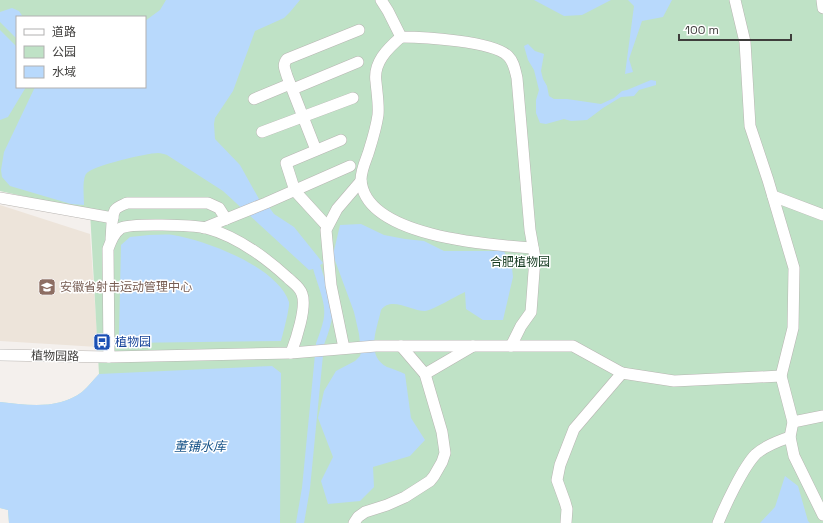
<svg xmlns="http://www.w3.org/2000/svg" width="823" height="523" font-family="'Space Grotesk','Noto Sans SC',sans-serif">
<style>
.built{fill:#ede4da}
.green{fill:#bfe2c6;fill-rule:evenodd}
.water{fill:#b8d9fc}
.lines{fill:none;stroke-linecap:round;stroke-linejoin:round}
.canal{stroke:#b8d9fc;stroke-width:8}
.minor-casing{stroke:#b8b5b2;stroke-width:12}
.minor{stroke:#fff;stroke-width:11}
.labels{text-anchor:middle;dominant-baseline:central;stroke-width:3;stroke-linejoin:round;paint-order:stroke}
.park-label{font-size:12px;fill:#11371d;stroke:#fff}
.education-label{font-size:12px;fill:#785e54;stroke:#fff;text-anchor:start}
.transit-label{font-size:12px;fill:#164399;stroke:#fff;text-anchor:start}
.street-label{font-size:12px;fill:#3e3d3b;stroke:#fff}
.water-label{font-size:13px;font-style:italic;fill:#1a5589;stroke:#fff}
</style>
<rect width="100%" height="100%" fill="#f4f0ed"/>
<polygon class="built" points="0,205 90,234 98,347 0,341"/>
<path class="green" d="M0,0H823V523H9L8,510L0,508V402C27,405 58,410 82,392C88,387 94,379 99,374L90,211L0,191ZM17,17H145V87H17Z"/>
<g class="water">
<path d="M166,0H300L290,12L284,18L255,31L233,91L215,118L214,124L215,139L240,165L259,199L266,203L274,214L294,227L323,263L317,268L309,270L223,191L167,155C164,154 161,153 158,153C147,153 91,166 86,174C82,180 84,198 84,205L71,204L10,186L2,177L1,170L4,152L35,87H145V21L160,10Z"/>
<polygon points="534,0 611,0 582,15 564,16"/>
<polygon points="628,0 672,0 663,17 642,21 629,59 633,72 625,74 634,6"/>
<polygon points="12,8 19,11 23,17 17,17 17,39 0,22 0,12"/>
<polygon points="0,30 17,47 17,87 26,87 8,117 0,120"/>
<polygon points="528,44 535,51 544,54 541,71 543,79 547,86 549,96 554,99 567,99 601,104 614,98 622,91 627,90 651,80 656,81 656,85 639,90 634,96 621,97 603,108 587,120 571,121 564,119 546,124 540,123 536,113 536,100 539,90 534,70 528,60 524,46"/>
<path d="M361,224L384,235L405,239L424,241L444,251H504L512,268L513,277L503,320H483L466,309L465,292C458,295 431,311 425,311C411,311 391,296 381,310C377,329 365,355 387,367C393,369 399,371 405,374L411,418L425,440L410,456L373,467L374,487L360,501L328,504L321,481L333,457L318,418L324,391L336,371L355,361L360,356L361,352L359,334L354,312L333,255L340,225Z"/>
<path d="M149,235C157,235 166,234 173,235C208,241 277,267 289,302C290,307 283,334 281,341L124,343L119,335L121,245L130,237Z"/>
<path d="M272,366L281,373L280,523H9L8,510L0,508V402C27,405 58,410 82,392C88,387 94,379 99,374Z"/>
<polygon points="785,476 798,486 808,521 810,523 760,523 775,507"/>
</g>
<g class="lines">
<g class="canal">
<path d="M317,268C321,283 330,301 328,317C327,326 323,336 320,344"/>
<polyline points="300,523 306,488 319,355"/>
</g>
<defs>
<g id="minor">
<path d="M381,0L388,11L401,37C423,37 493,41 508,56C514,62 515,70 517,78L530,230L535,258L531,312L521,326L511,346"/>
<polyline points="822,0 823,8"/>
<path d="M401,37C387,49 373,63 376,82C377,93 379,105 378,115C376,129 372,141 368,154C365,162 361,171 361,180C365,237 490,245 533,248"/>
<polyline points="293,89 358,62"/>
<polyline points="254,99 290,84"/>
<polyline points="262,132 353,98"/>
<path d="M316,150L287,76C285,69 282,65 287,59L359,30"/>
<polyline points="773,196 823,215"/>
<polyline points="0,198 113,218"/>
<polyline points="327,226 295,191 286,163 341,140"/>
<polyline points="204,228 266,203 350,166"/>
<path d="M111,239C112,231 111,217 115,210C118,206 123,205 127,203H208L219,208L226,219"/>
<polyline points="344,348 331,285 326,230 337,209 361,181"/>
<polyline points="0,355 109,357 291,353 376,346 573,346 622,373 674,381 781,376 793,328 794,268 768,180 750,126 745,42 735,0"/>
<path d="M109,357L108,249C111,241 114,233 121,228C131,223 193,225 206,228C236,236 265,257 288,278C293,283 300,287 302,294C307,307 296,340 291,353"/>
<polyline points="425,374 473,346"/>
<polyline points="781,376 793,422 790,437 794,456 823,515"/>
<polyline points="793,422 823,416"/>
<polyline points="354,523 358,517 365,512 387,505 405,497 430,481 434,476 442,462 445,453 442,432 425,374 401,346"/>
<polyline points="566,523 567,509 565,502 557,480 560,465 574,429 622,373"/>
<path d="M718,523C725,506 743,467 756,454C765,446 778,441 790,437"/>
</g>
</defs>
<use href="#minor" class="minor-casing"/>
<use href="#minor" class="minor"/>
</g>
<defs>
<symbol id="school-square" viewBox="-11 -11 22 22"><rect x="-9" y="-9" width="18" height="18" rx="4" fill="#8d6e63" stroke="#fff"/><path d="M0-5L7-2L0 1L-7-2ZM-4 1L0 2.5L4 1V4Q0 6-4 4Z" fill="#fff"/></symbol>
<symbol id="bus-square" viewBox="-11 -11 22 22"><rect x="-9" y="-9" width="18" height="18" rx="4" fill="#1a4fb4" stroke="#fff"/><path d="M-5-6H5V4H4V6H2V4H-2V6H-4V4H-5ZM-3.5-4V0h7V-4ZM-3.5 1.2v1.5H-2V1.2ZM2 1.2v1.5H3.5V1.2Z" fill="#fff"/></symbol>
</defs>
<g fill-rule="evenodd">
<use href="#school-square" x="37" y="277" width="20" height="20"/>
<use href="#bus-square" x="92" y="332" width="20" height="20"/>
</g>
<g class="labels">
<g class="park-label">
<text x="520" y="262">合肥植物园</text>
</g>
<g class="education-label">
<text x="60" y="287">安徽省射击运动管理中心</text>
</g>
<g class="transit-label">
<text x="115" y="342">植物园</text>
</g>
<g class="street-label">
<text transform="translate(55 356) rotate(1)">植物园路</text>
</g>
<g class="water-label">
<text x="200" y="446">董铺水库</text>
</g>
</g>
<rect x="16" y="16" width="130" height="72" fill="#ffffff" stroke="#b2b1b1"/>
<rect x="24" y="29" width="20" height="6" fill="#ffffff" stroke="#b2b1b1"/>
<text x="52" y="36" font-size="12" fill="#3e3d3b">道路</text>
<rect x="24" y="46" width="20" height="12" fill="#bfe2c6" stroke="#b2b1b1"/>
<text x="52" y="56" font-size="12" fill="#3e3d3b">公园</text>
<rect x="24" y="66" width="20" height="12" fill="#b8d9fc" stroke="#b2b1b1"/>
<text x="52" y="76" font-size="12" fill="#3e3d3b">水域</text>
<path d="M679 34v6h112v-6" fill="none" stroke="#3e3d3b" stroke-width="2"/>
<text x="685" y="34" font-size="12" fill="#3e3d3b" stroke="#ffffff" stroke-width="3" paint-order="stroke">100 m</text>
</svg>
